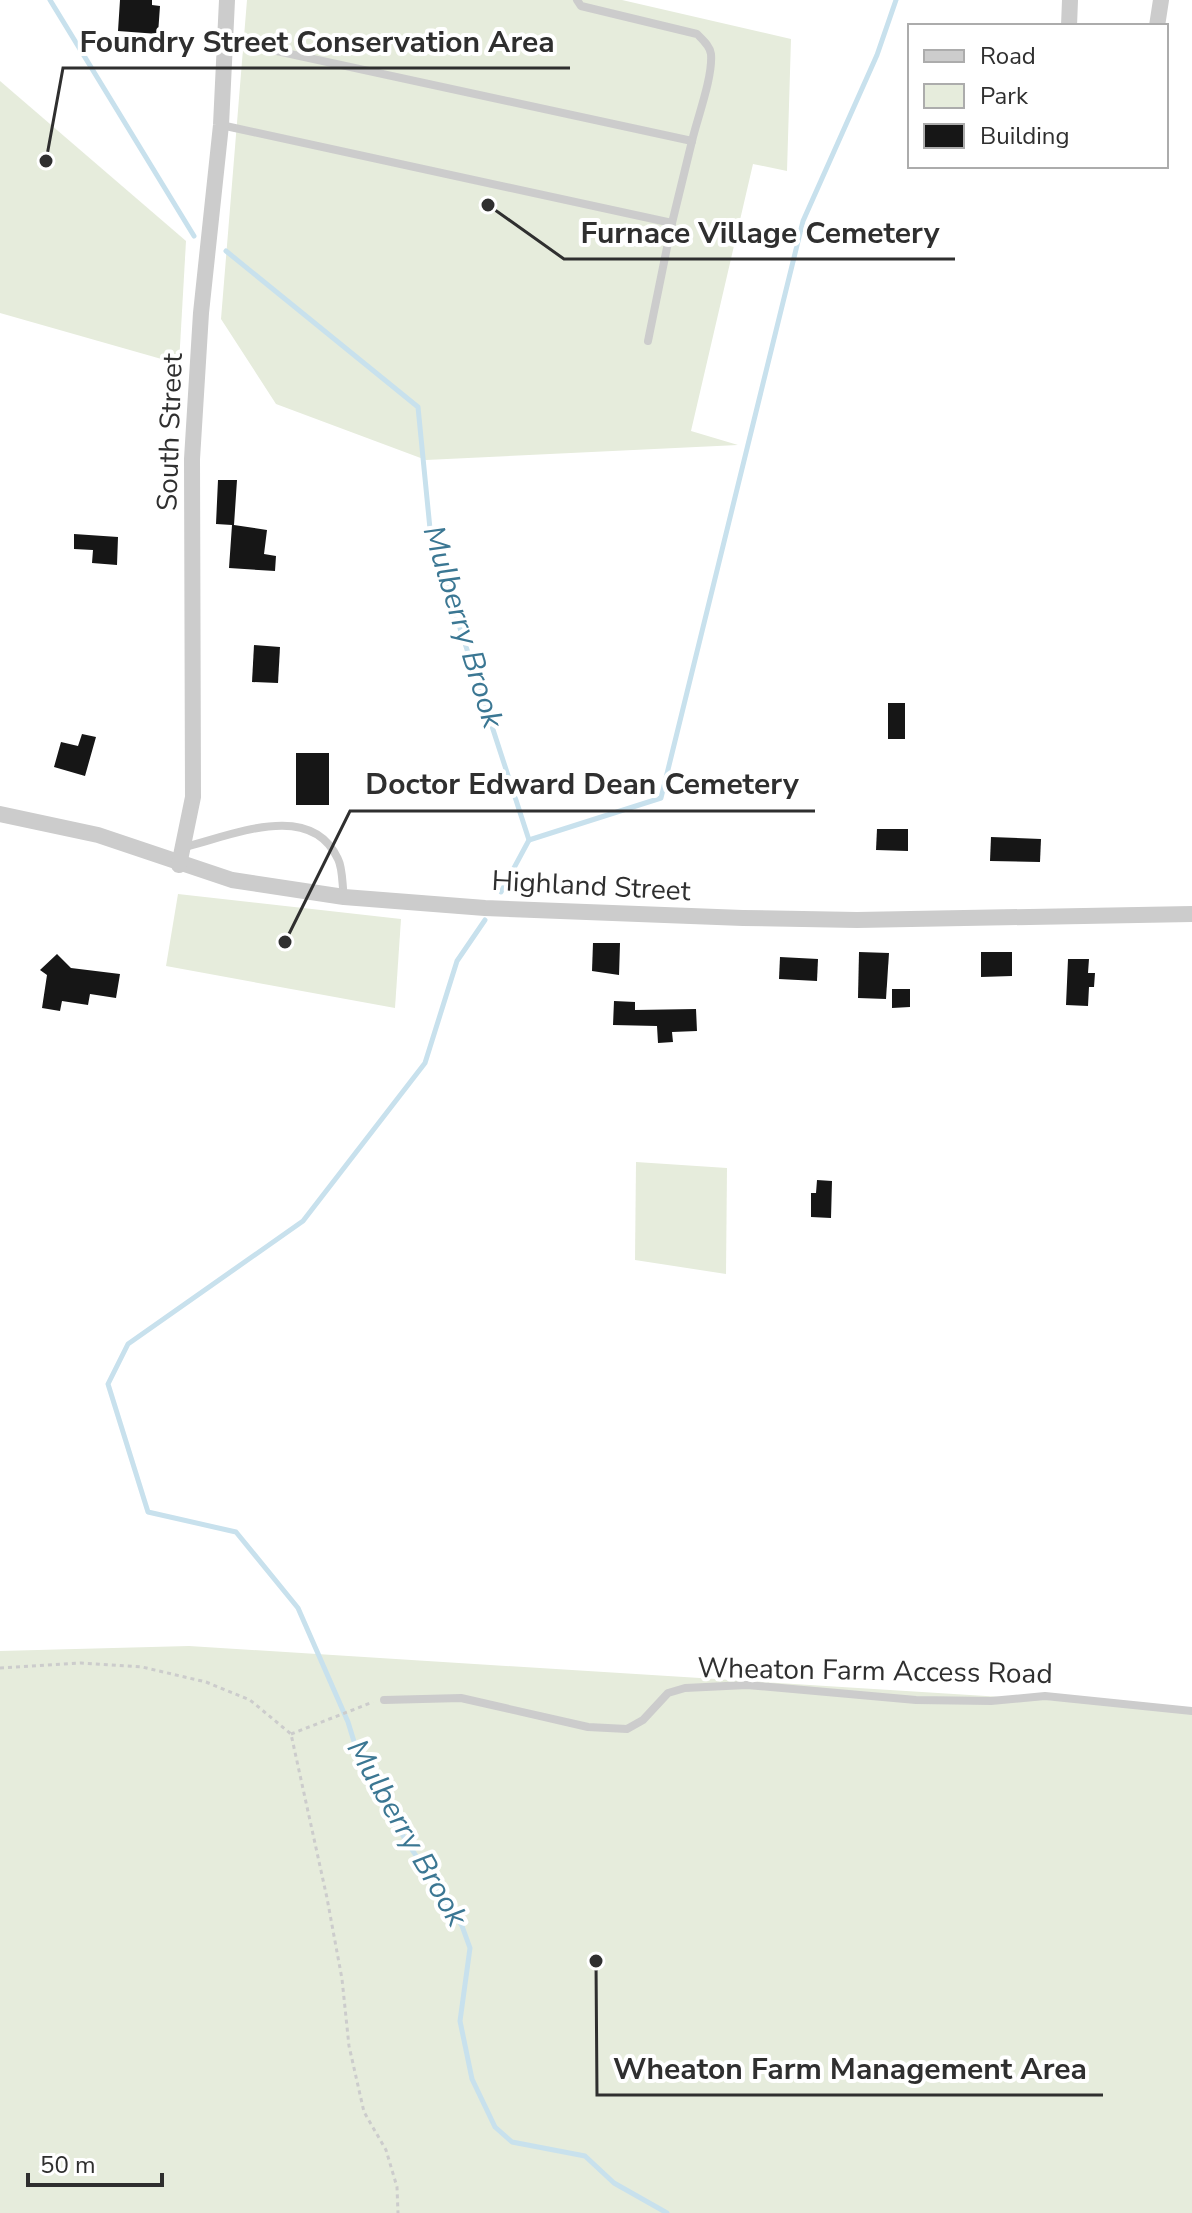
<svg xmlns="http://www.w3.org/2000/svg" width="1192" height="2213" font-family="'Nunito Sans',sans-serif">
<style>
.green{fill:#e6ecdc}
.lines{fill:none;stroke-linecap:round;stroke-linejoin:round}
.stream{stroke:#c8e1ed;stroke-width:5}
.building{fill:#161616}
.path{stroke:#ccc;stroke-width:3;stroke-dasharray:4 4;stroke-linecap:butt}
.lane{stroke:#ccc;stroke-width:8}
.street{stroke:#ccc;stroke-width:16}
.labels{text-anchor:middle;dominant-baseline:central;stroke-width:8;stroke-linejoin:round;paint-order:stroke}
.street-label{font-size:28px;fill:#2f2f2f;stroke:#fff}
.water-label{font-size:30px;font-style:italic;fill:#3b7793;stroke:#fff}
.leader{fill:none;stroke:#2f2f2f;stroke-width:3}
.callout-dot{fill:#2f2f2f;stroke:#fff;stroke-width:3}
.callout-label{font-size:30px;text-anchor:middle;font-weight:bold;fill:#2f2f2f;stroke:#fff;stroke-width:8;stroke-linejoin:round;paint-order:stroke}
</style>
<rect width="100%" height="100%" fill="#fff"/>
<g class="green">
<polygon points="247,0 622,0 791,39 787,171 753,164 691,431 738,445 426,460 276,404 221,319"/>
<polygon points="0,81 186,241 179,364 0,313"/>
<polygon points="178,894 401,919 395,1008 166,966"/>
<polygon points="636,1162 727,1168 726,1274 635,1260"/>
<polygon points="189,1646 1192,1709 1192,2213 0,2213 0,1651"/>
</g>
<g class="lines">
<g class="stream">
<polyline points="50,0 194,236"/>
<polyline points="226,251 418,407 431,539 529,840 501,892"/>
<polyline points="529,840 661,798 803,221 877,55 896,0"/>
<polyline points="485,920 457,961 425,1063 303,1221 128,1344 108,1384 148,1512 236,1532 298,1608 348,1722 360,1761 392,1819 462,1926 470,1948 460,2021 472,2079 495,2127 512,2142 585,2156 614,2183 667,2213"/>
</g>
</g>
<g class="building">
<polygon points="120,0 152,0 152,5 160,6 158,34 118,31"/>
<polygon points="218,480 237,480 234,525 267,530 264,554 276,556 275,571 229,568 232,525 216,524"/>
<polygon points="74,534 118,537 117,565 92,563 93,550 74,549"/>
<polygon points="254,645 280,647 278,683 252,682"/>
<rect x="888" y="703" width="17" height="36"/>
<polygon points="82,734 96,737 85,776 54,767 61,742 78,746"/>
<rect x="296" y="753" width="33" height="52"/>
<polygon points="877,829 908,829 908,851 876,850"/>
<polygon points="991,837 1041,839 1040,862 990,861"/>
<polygon points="593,943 620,943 619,975 592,971"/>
<polygon points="859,952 889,953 886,999 858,998"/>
<polygon points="981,952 1012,952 1012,976 981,977"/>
<polygon points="57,954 71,968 120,974 116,998 90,994 88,1005 62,1001 60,1011 42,1008 47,975 40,970"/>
<polygon points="780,957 818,959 817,981 779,979"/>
<polygon points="1068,959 1089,959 1088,973 1095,973 1094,987 1089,987 1088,1006 1066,1005"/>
<polygon points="892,989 910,989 910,1007 892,1008"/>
<polygon points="614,1001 635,1002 635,1010 696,1009 697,1031 672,1032 673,1042 658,1043 657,1026 613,1025"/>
<polygon points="817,1180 832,1181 831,1218 811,1217 811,1193 816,1193"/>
</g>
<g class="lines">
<g class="path">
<polyline points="0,1668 81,1663 142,1667 206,1682 250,1700 291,1734 327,1898 342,1979 349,2046 364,2112 386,2150 397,2187 398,2213"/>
<polyline points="291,1734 373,1702"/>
</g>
<g class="lane">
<path d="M226,40L692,141C697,119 713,77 711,54C710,46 703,40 697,34L581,6L577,0"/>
<polyline points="221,125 672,223 692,141"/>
<polyline points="648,341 672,223"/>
<path d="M185,847C233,835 311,800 338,859C343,869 342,885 344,897"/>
<polyline points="384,1700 461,1698 588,1727 627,1729 643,1720 668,1693 685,1688 747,1685 916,1700 991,1701 1045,1696 1192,1711"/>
</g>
<g class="street">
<polyline points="1069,26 1070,0"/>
<polyline points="1157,26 1161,0"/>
<polyline points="0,814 98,835 232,880 344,897 485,908 743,918 857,920 1192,914"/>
<polyline points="179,865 193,797 192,459 201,313 221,125 227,0"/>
</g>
</g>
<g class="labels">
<g class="street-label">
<text transform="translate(170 432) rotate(-88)">South Street</text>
<text transform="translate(591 886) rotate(3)">Highland Street</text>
<text transform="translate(875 1671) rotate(1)">Wheaton Farm Access Road</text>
</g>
<g class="water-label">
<text transform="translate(463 627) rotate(73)">Mulberry Brook</text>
<text transform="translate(407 1833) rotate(60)">Mulberry Brook</text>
</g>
</g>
<path class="leader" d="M46 161L63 68H570M488 205L564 259H955M285 942L350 811H815M596 1961L597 2095H1103"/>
<g class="callout-dot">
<circle cx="46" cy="161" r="8"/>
<circle cx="488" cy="205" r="8"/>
<circle cx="285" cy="942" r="8"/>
<circle cx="596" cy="1961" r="8"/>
</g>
<g class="callout-label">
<text x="317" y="52">Foundry Street Conservation Area</text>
<text x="760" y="243">Furnace Village Cemetery</text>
<text x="582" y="794">Doctor Edward Dean Cemetery</text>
<text x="850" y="2079">Wheaton Farm Management Area</text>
</g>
<rect x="908" y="24" width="260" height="144" fill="#ffffff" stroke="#acacac" stroke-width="2"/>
<rect x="924" y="50" width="40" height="12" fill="#cccccc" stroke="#acacac" stroke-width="2"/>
<text x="980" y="64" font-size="24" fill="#2f2f2f">Road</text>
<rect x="924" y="84" width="40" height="24" fill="#e6ecdc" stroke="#acacac" stroke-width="2"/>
<text x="980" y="104" font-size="24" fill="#2f2f2f">Park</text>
<rect x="924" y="124" width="40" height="24" fill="#161616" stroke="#acacac" stroke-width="2"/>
<text x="980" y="144" font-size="24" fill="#2f2f2f">Building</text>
<path d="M28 2173v12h134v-12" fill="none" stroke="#2f2f2f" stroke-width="4"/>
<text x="40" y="2173" font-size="24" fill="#2f2f2f" stroke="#ffffff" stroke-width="6" paint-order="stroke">50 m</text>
</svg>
